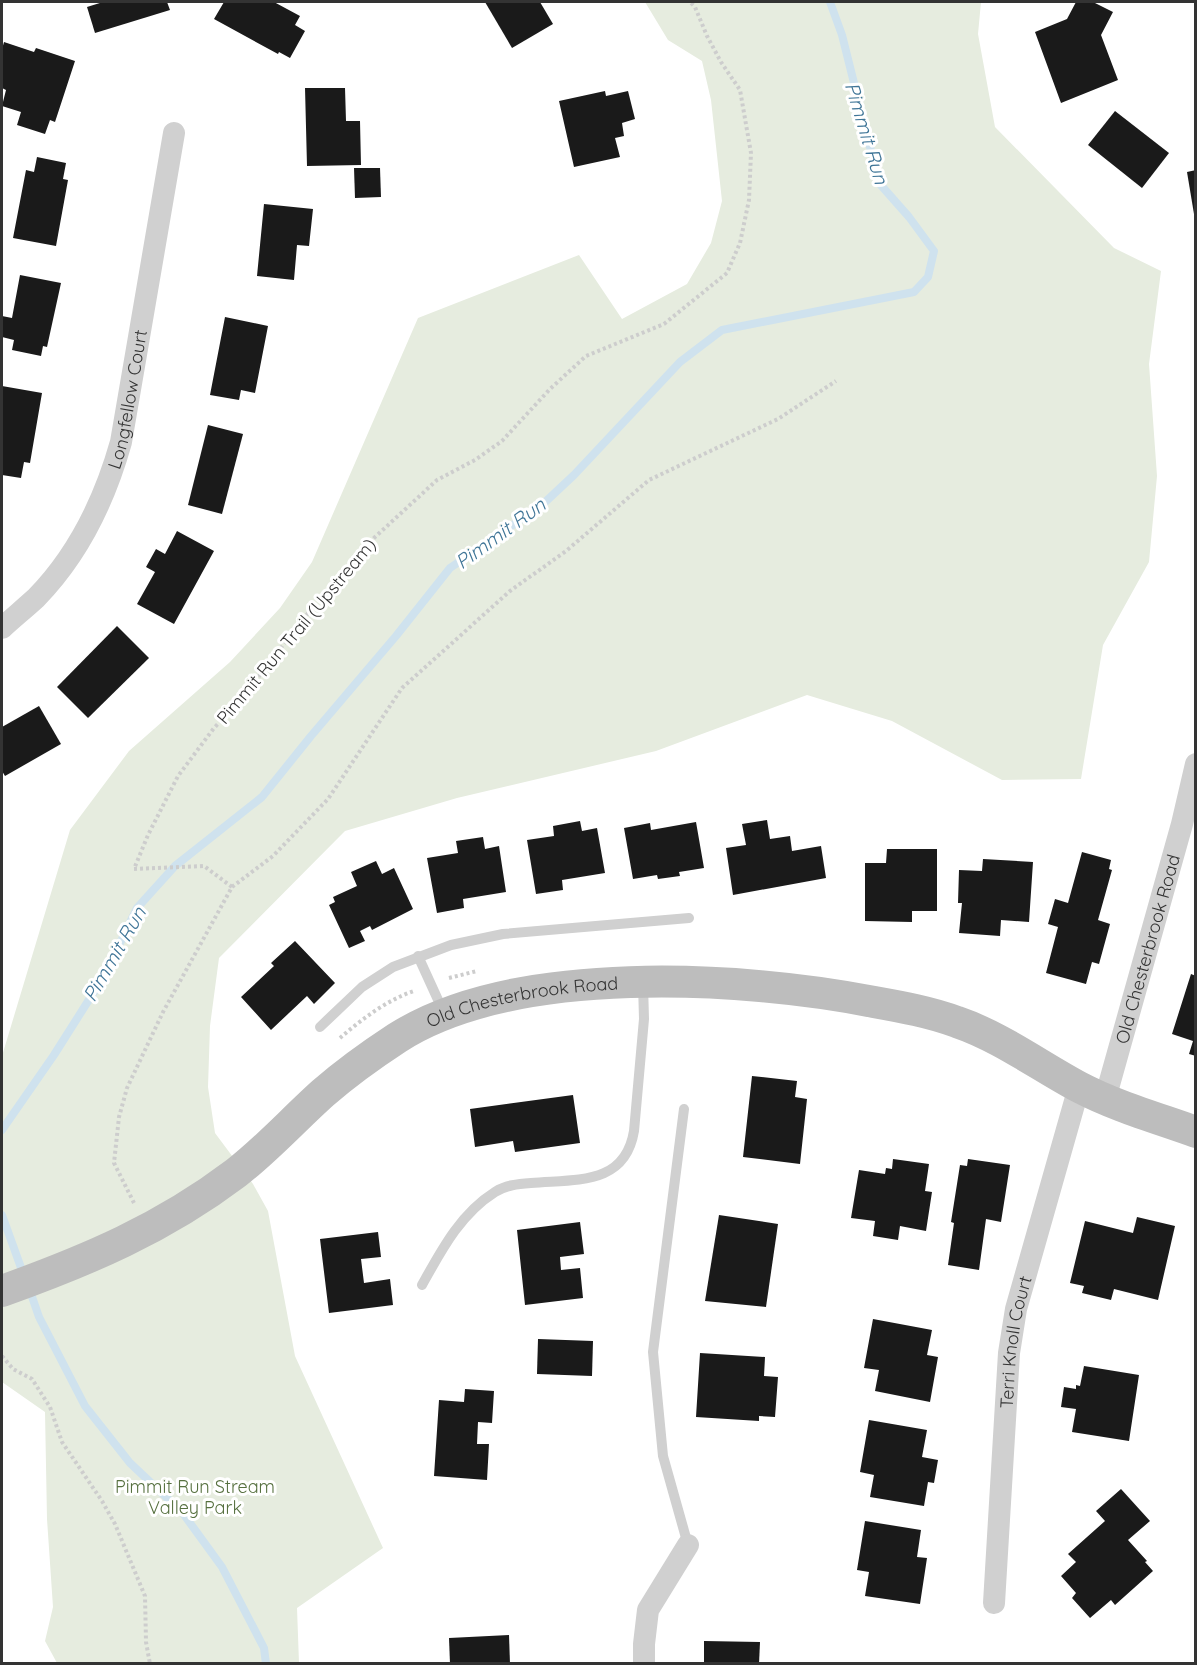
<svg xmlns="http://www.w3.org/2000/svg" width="1197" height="1665" font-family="Quicksand,sans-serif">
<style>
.green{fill:#e6ecdf}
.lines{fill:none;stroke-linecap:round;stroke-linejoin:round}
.stream{stroke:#cfe2ee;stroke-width:8}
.building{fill:#1a1a1a}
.path{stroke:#cdcdcd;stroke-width:4;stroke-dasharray:3 3;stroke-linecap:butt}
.lane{stroke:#d0d0d0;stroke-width:10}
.street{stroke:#d0d0d0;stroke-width:22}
.secondary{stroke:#bdbdbd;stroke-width:32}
.labels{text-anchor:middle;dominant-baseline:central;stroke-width:6;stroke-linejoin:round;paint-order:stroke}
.street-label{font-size:18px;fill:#333;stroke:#fff}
.park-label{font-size:18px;fill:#56703f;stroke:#fff}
.water-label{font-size:20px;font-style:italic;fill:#3f7597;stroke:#fff}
</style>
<rect width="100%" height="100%" fill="#fff"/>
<polygon class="green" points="645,2 981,2 978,34 995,127 1114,248 1161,271 1149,364 1157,476 1149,562 1103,645 1081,779 1002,780 892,721 807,695 656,751 457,798 345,831 219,958 210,1026 208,1087 215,1133 253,1184 268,1211 295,1356 383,1548 297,1608 299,1663 57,1663 45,1641 53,1607 47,1519 45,1412 2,1382 2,1056 70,830 129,751 230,662 280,608 312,562 418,318 579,255 622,319 687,284 711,243 722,201 711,100 702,61 668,40"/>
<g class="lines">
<g class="stream">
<polyline points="2,1130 54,1055 104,976 137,908 175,866 262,797 311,736 396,636 450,568 542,505 574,475 680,362 722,330 914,292 928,277 934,251 909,217 879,183 842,35 830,2"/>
<polyline points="2,1215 24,1276"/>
<polyline points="29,1288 39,1317 85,1406 130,1463 182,1512 222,1567 264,1648 266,1664"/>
</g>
</g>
<g class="building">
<polygon points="103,2 167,2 170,10 95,33 87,7"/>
<polygon points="224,2 274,2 300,16 295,25 305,31 290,58 279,52 278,54 214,19"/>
<polygon points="485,2 540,2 553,24 512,48"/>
<polygon points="1076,2 1093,2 1113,12 1101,35 1118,80 1061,103 1035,32 1067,19"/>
<polygon points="4,42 34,52 36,48 75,61 55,122 50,120 45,134 17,125 21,112 2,106 6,90 2,88 2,49"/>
<polygon points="305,88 345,88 346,121 360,121 361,165 307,166"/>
<polygon points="605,91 606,96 628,91 635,119 622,123 624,136 615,138 620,157 574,167 559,101"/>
<polygon points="1115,111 1169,153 1142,188 1088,145"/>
<polygon points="37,157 66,163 63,179 68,180 56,246 13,238 26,170 34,172"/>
<polygon points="354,168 380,168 381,197 355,198"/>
<polygon points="1196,170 1196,214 1194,214 1187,172"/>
<polygon points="264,204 313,209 309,246 297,245 294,280 257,276"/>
<polygon points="20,275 61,283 47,347 43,346 41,356 12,350 14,340 2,337 2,316 12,318"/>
<polygon points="225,317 268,326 255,393 241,390 239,400 210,395"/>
<polygon points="2,386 42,393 30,463 24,462 21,478 2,475"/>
<polygon points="208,425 243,434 222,514 188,505"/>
<polygon points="177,531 214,551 174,624 137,604 155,572 146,567 156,549 165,554"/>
<polygon points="117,626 149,658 88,718 57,687"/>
<polygon points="39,706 61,744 5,776 2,771 2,727"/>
<polygon points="767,820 770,839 790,836 792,851 821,846 826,878 733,895 726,848 746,845 742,824"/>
<polygon points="580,821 582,831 597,828 605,873 562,880 563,890 536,894 527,840 554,836 553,826"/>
<polygon points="696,822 704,868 679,872 680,876 658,879 657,875 633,879 624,828 650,823 651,830"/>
<polygon points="483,837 485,849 499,846 506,892 463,899 464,908 437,913 427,858 458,853 456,841"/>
<polygon points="887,849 937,849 937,911 912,911 912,922 865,921 865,863 886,863"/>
<polygon points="1082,852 1111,860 1109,869 1112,870 1098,920 1110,924 1099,964 1092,962 1086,984 1046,973 1058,927 1048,924 1055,899 1068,903"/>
<polygon points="983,859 1033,862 1029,922 1001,920 1000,936 959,933 962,903 958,903 959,870 982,871"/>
<polygon points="376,861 382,874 394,868 413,909 372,930 370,926 360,931 365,941 349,948 329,905 335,902 333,897 357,886 351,872"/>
<polygon points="295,941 335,983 314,1004 307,996 271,1030 241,997 274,966 271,963"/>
<polygon points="1191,974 1196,976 1196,1056 1189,1054 1193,1041 1172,1034"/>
<polygon points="752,1076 797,1081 795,1097 807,1099 800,1164 743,1157"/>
<polygon points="573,1095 580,1143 515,1152 513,1141 475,1147 470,1109"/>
<polygon points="893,1159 929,1164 925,1191 932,1192 926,1231 900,1226 898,1240 873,1236 875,1221 851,1218 859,1170 885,1174 886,1168 892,1169"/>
<polygon points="968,1159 1010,1165 1001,1222 986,1219 979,1270 948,1265 954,1223 951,1222 960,1165 967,1166"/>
<polygon points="719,1215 778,1224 766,1307 705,1301"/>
<polygon points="1137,1217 1175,1226 1158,1300 1114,1289 1111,1300 1082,1293 1084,1286 1070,1283 1085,1221 1133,1233"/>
<polygon points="580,1222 584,1254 560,1257 561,1270 580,1268 583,1298 525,1305 517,1230"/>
<polygon points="378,1232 381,1257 361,1259 364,1283 390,1279 393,1305 329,1313 320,1239"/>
<polygon points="873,1319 932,1330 927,1355 938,1357 930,1402 875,1391 879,1370 864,1368"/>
<polygon points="538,1339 593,1341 592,1376 537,1374"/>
<polygon points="700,1353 765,1357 764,1376 778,1377 775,1417 759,1416 759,1421 696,1417"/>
<polygon points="1084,1366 1139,1375 1129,1441 1072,1432 1076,1409 1061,1407 1064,1387 1076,1389 1076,1385 1080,1386"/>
<polygon points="465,1389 494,1391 492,1423 478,1422 477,1444 489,1444 487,1480 434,1476 439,1400 464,1402"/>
<polygon points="869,1420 927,1430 922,1457 938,1460 934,1483 928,1482 924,1506 870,1497 874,1475 860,1472"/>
<polygon points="1121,1489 1150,1521 1128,1540 1147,1561 1145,1562 1153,1571 1115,1605 1111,1600 1090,1618 1072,1598 1076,1593 1061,1576 1076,1562 1068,1554 1105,1521 1096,1511"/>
<polygon points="865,1521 921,1530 917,1557 927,1558 920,1604 865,1596 869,1572 857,1570"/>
<polygon points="509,1635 510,1664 450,1664 449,1638"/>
<polygon points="704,1641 760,1642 759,1664 704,1664"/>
</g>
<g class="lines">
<g class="path">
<polyline points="232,887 273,856 328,799 402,688 510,591 566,551 649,480 778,419 836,381"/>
<polyline points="449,978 477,971"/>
<path d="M340,1038C362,1019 387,1000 414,991"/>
<polyline points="134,1203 114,1163 119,1117 127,1088 163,1012 232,887 204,866 134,869 148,835 178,776 214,728 243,697 304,618 374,538 437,480 475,460 502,441 550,389 586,356 664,324 727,273 740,243 749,200 751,153 740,90 721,62 707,36 695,7 690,2"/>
<polyline points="2,1356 13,1369 32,1379 50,1407 62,1442 102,1501 115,1524 145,1596 146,1642 150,1664"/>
</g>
<g class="lane">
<polyline points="418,956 444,1013"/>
<polyline points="320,1027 362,987 393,967 451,945 503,934 689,918"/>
<polyline points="684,1109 653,1352 663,1456 688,1545"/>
<path d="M422,1285C441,1251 460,1214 495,1192C506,1185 518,1184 531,1183C575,1179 625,1186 634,1131L644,1019L643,984"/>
</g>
<g class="street">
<path id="s1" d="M2,628C13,618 25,608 36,598C78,555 105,499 121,442L174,133"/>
<path id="s2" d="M1105,1099L1182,824L1196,764"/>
<path id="s3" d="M994,1603L1009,1353L1016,1309L1079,1087"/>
<polyline points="644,1664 644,1644 648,1610 688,1545"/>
</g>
<path class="secondary" id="s4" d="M2,1291C88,1260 162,1229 236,1173C267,1149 294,1119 323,1093C346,1073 371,1055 397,1038C514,963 742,976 874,1002C902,1007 930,1012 957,1022C1001,1037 1038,1065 1079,1087C1115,1106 1157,1118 1196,1132"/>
</g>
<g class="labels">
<g class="street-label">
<text stroke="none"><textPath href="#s1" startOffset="268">Longfellow Court</textPath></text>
<text transform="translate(296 631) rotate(-50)">Pimmit Run Trail (Upstream)</text>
<text stroke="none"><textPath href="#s2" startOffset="156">Old Chesterbrook Road</textPath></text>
<text stroke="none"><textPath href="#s4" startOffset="606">Old Chesterbrook Road</textPath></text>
<text stroke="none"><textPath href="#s3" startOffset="262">Terri Knoll Court</textPath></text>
</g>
<g class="park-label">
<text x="195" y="1486">Pimmit Run Stream<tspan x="195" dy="21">Valley Park</tspan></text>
</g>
<g class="water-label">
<text transform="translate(867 133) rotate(73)">Pimmit Run</text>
<text transform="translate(500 533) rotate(-36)">Pimmit Run</text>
<text transform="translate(114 954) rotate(-60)">Pimmit Run</text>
</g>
</g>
<rect width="1197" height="1665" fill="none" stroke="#333333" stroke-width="6"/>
</svg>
